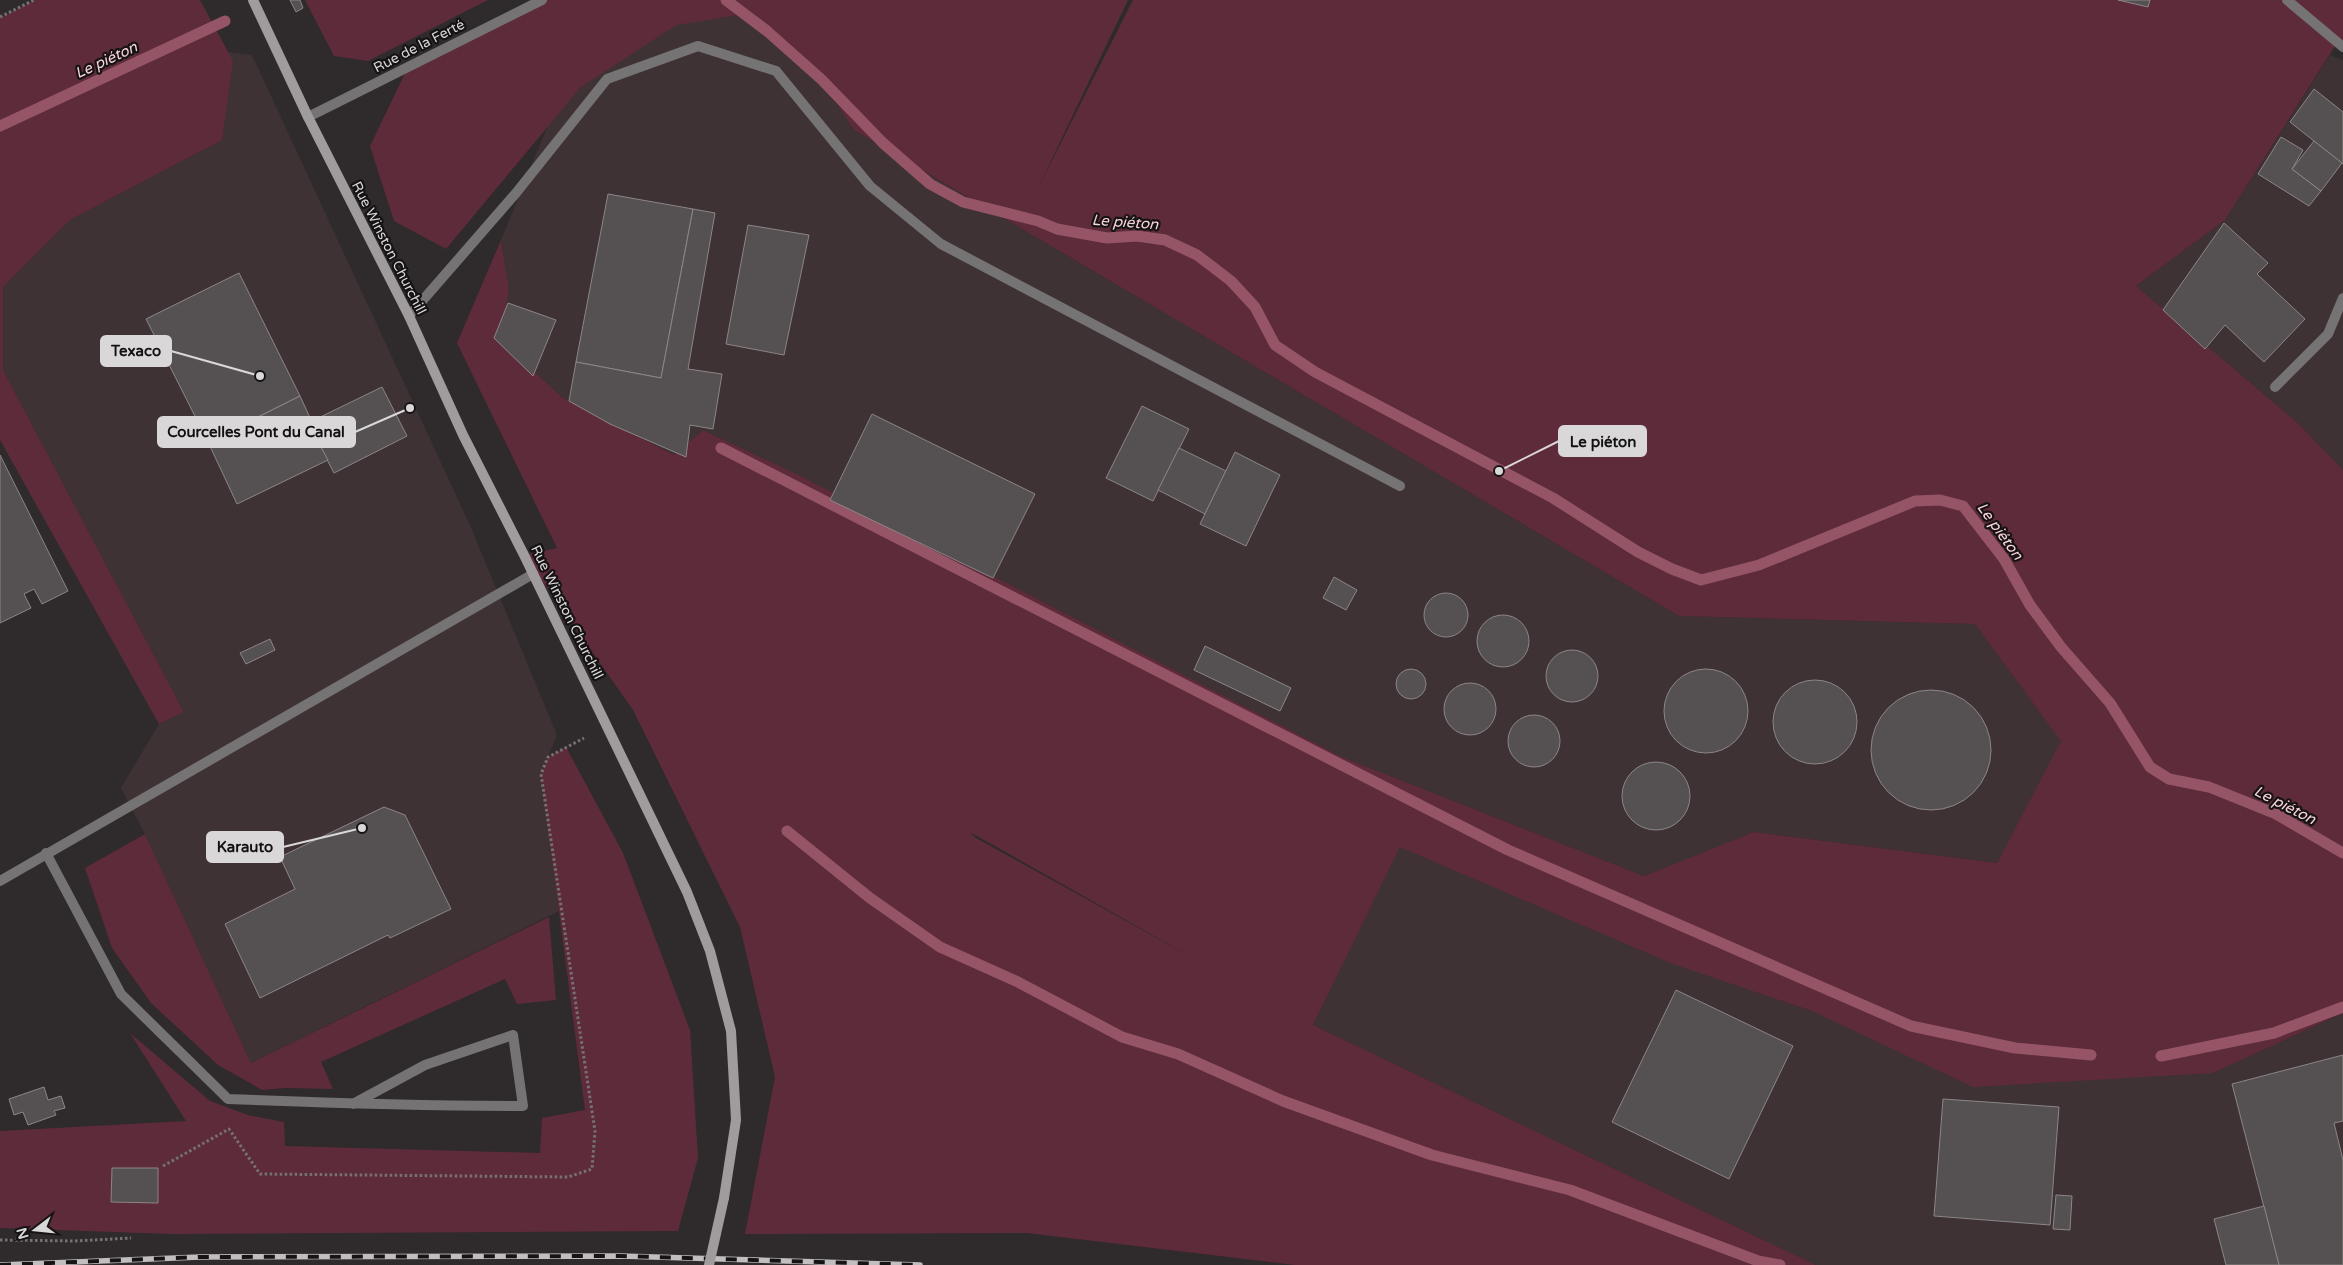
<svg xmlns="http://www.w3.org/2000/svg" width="2343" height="1265" font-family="'Varela Round',sans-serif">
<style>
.built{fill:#3e3235}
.green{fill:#5e2b3b;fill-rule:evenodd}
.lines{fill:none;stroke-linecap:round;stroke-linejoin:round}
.stream{stroke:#955567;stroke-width:11}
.building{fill:#555051;stroke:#8c8687}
.path{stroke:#767273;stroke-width:3;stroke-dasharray:2.5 2.5;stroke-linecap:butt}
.lane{stroke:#757373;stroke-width:10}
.street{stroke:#757373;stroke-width:10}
.secondary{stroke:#a09b9c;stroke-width:10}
.rail-casing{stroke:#c2bebf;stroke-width:5.5}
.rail{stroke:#151313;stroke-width:4;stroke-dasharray:11;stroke-linecap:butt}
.secondary-bridge{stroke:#a09b9c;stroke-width:10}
.labels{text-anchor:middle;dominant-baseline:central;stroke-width:4.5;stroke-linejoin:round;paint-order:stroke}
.street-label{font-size:14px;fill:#dad7d8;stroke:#151313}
.water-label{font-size:15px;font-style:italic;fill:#fbd3dc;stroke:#151313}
.leader{fill:none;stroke:#dad7d8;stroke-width:2}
.callout-dot{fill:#dad7d8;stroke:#151313;stroke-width:2}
.callout{fill:#dad7d8;stroke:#dad7d8;stroke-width:2}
.callout-label{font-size:15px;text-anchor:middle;font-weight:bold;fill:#111}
</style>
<rect width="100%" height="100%" fill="#2f2a2b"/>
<g class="built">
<polygon points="744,14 812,58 854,130 1679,616 1975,624 2062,741 1997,863 1754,832 1644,876 1342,757 801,476 703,430 674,455 563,398 500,340 509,289 501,240 557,103 676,24"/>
<polygon points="228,52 252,55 469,523 557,735 541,774 561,910 251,1063 145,834 121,788 159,724 184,712 3,370 3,287 70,220 222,140"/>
<polygon points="2330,55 2343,60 2343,470 2298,423 2136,286 2225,220"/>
<polygon points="1400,846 1658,958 1812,1011 2213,1073 2343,1013 2343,1265 1816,1265 1313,1025"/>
</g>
<g class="green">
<polygon points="35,0 200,0 233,61 222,140 70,220 3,287 3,370 184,712 159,724 0,440 0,18"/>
<polygon points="305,0 488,0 368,61 334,56"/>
<path d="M543,0H1128L1037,190L1133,0H2343V47L2337,43L2225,220L2136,286L2298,423L2343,470V1013L2213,1073L1973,1087L1812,1011L1670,963L1400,847L1313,1025L1816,1265H1295L1027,1233L745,1234L775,1077L740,927L633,710L524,555L557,548L457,343L501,240L509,289L500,340L563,398L674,455L703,430L801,476L1342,757L1644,876L1754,832L1997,863L2061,741L1975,624L1679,616L854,130L821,79L744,14L676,25L580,88L446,249L394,221L370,146L408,67ZM970,832L1202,963L976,838Z"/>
<polygon points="566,747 623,853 690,1030 698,1158 678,1231 171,1234 0,1228 0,1131 186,1121 130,1033 210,1101 248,1115 284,1122 285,1146 540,1153 542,1118 585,1110 541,774 548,757"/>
<polygon points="145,834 251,1063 549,917 556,1000 517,1004 505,979 321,1062 333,1089 285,1088 262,1090 218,1065 151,1003 112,948 85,868"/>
</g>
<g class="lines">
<g class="stream">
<polyline points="726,0 767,31 821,79 883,143 930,184 963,202 1038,221 1057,229 1107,238 1137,236 1165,240 1197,255 1231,281 1255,307 1275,345 1315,372 1553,498 1638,552 1672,569 1701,580 1759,565 1915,501 1940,500 1963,506 2004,559 2030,605 2061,647 2110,703 2150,767 2169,779 2209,787 2276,814 2343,853"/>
<polyline points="0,126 225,21"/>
<polyline points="721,448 1508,850 1911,1026 2015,1048 2091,1055"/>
<polyline points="787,831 870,898 940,947 1018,982 1122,1037 1178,1054 1283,1101 1432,1155 1570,1190 1758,1261 1780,1265"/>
<polyline points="2161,1056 2274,1033 2343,1007"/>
</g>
</g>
<g class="building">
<polygon points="290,0 300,0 303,8 296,12"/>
<polygon points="2118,0 2150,0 2148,7"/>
<polygon points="2314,89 2343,112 2343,164 2290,122"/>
<polygon points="2281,137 2303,150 2292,169 2321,191 2309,206 2258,174"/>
<polygon points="2314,141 2342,163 2321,191 2292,169"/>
<polygon points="608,194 693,209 661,378 576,362"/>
<polygon points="693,209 715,213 688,369 722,374 713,429 690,425 686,457 610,424 569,401 576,362 661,378"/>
<polygon points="2224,223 2268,263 2257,274 2305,319 2264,362 2225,325 2205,349 2163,310"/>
<polygon points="748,225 809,235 784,355 726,344"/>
<polygon points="239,273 300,396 208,442 146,319"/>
<polygon points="508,303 556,320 533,376 494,338"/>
<polygon points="382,387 407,436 334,473 308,423"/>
<polygon points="300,396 312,422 308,423 328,460 237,504 208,442"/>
<polygon points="1142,406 1189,429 1153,501 1106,478"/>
<polygon points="872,414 1035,494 993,578 830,500"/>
<polygon points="1179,448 1226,471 1205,514 1158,490"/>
<polygon points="1235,452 1280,475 1246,546 1200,524"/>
<polygon points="0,455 68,591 42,604 34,589 24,594 31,608 0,623"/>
<polygon points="1334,577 1357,590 1346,610 1323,598"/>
<circle cx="1446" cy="615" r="22"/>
<circle cx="1503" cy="641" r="26"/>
<polygon points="270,639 275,650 246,664 240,653"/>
<polygon points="1205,646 1291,688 1280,711 1194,670"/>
<circle cx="1572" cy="676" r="26"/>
<circle cx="1706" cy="711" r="42"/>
<circle cx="1411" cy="684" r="15"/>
<circle cx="1815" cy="722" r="42"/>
<circle cx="1470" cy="709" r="26"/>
<circle cx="1931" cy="750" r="60"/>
<circle cx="1534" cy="741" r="26"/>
<circle cx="1656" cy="796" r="34"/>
<polygon points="384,807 405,815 451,909 390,938 388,935 260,998 225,924 295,889 280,857"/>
<polygon points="1676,990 1793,1046 1729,1179 1612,1122"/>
<polygon points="2343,1055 2343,1121 2334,1123 2343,1160 2343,1265 2279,1265 2232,1084"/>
<polygon points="44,1087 48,1100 61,1096 65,1108 54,1111 56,1115 28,1125 23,1112 14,1115 9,1099"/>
<polygon points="1943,1099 2059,1107 2050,1225 1934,1216"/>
<polygon points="112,1168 158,1168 158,1203 111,1202"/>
<polygon points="2056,1195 2072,1196 2070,1230 2053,1229"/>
<polygon points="2264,1206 2279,1265 2226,1265 2214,1219"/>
</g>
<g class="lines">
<g class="path">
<polyline points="0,17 34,0"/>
<polyline points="163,1166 229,1129 260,1174 568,1177 592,1169 595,1131 541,774 548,757 584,738"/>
<polyline points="0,1240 75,1241 131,1238"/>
</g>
<g class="lane">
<polyline points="409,316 516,193 607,79 698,46 776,71 870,186 941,244 1400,486"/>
<path d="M46,853L121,994L228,1099C326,1103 424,1106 523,1106L513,1035L425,1065L353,1104"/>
<polyline points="0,881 533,574"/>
</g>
<g class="street">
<polyline points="2287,0 2343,47"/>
<polyline points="308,117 542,0"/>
<polyline points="2275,387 2328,334 2343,298"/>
</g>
<polyline class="secondary" points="253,0 308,117 409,316 463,435 524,555 687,892 710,951 731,1031 736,1120 724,1198"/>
<defs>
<polyline id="rail" points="0,1265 200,1257 620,1256 920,1265"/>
</defs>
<use href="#rail" class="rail-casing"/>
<use href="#rail" class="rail"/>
<polyline class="secondary-bridge" points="709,1265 724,1198"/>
</g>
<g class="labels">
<g class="street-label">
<text transform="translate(419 46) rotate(-27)">Rue de la Ferté</text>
<text transform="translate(389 248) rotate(63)">Rue Winston Churchill</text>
<text transform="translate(567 612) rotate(64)">Rue Winston Churchill</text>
</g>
<g class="water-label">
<text transform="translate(106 60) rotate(-25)">Le piéton</text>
<text transform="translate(1125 222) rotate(4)">Le piéton</text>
<text transform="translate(2000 531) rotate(54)">Le piéton</text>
<text transform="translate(2285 805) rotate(27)">Le piéton</text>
</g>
</g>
<path class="leader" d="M260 376L171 351M410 408L355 432M1499 471L1559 441M362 828L283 847"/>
<g class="callout-dot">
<circle cx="260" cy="376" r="5"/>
<circle cx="410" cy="408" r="5"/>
<circle cx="1499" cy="471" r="5"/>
<circle cx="362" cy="828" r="5"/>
</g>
<g class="callout">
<rect x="101" y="336" width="70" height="30" rx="5"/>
<rect x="158" y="417" width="197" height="30" rx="5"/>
<rect x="1559" y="426" width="87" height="30" rx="5"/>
<rect x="207" y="832" width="76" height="30" rx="5"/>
</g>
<g class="callout-label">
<text x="136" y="356">Texaco</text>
<text x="256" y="437">Courcelles Pont du Canal</text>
<text x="1603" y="447">Le piéton</text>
<text x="245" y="852">Karauto</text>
</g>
<g transform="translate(35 1230) rotate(254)" stroke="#151313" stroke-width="4" paint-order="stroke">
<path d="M0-4L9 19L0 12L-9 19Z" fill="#dad7d8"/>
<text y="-8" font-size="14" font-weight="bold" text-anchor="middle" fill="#dad7d8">N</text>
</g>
</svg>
